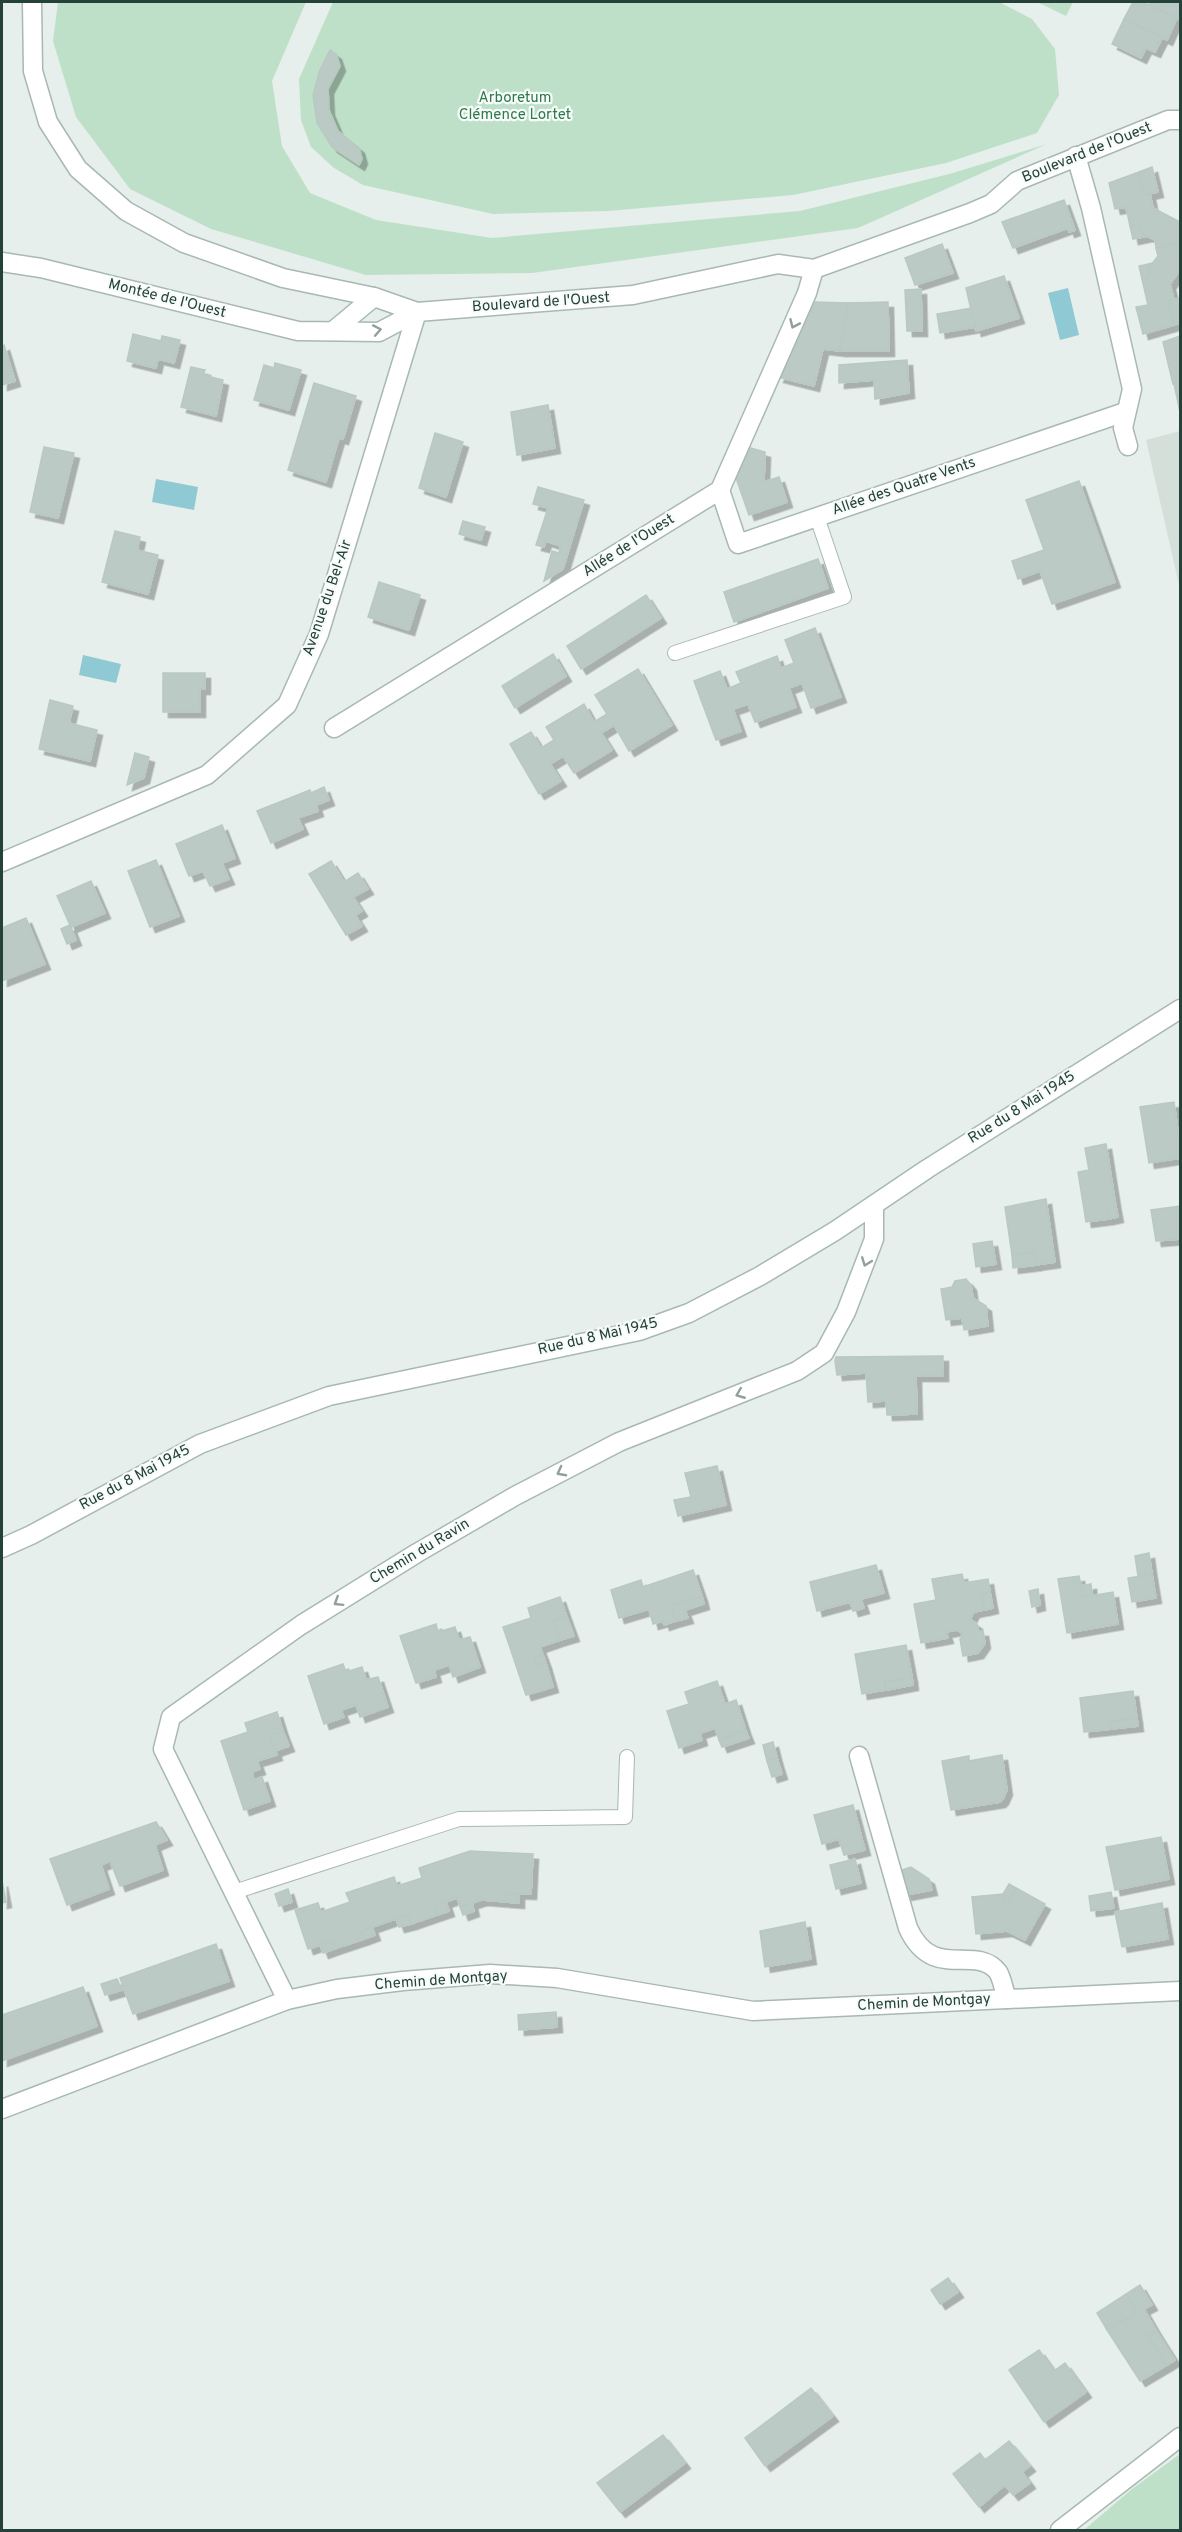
<svg xmlns="http://www.w3.org/2000/svg" width="1182" height="2532" font-family="Overpass,sans-serif">
<style>
.built{fill:#d4dfda}
.green{fill:#bfe0c8}
.water{fill:#8ec9d4}
.building{fill:#bbcac4;stroke:#b8c9c2;stroke-width:1.5;filter:url(#shadow)}
.lines{fill:none;stroke-linecap:round;stroke-linejoin:round}
.service-casing{stroke:#a8b8b2;stroke-width:16}
.minor-casing{stroke:#a8b8b2;stroke-width:21}
.tertiary-casing{stroke:#a8b8b2;stroke-width:21}
.service{stroke:#fff;stroke-width:14}
.minor{stroke:#fff;stroke-width:18}
.tertiary{stroke:#fff;stroke-width:18}
.oneway{stroke:#92a09c}
.labels{text-anchor:middle;dominant-baseline:central;stroke-width:4.5;stroke-linejoin:round;paint-order:stroke}
.park-label{font-size:15px;fill:#2d7a4b;stroke:#f7fbf9}
.street-label{font-size:15px;fill:#24423a;stroke:#f7fbf9}
</style>
<defs>
<filter id="shadow"><feDropShadow dx="5.5" dy="5.5" stdDeviation="0" flood-color="#0004"/></filter>
</defs>
<rect width="100%" height="100%" fill="#e6efeb"/>
<polygon class="built" points="1180,431 1180,589 1146,440"/>
<g class="green">
<polygon points="58,2 306,2 272,81 282,146 310,193 376,220 492,238 800,211 953,173 1047,144 858,228 532,273 366,275 211,229 130,189 76,117 53,41"/>
<polygon points="333,2 999,2 1032,19 1055,49 1059,95 1037,133 946,163 793,195 608,211 493,214 363,185 334,168 311,147 301,120 299,79"/>
<polygon points="1037,2 1073,2 1066,16"/>
<polygon points="1180,2454 1180,2530 1084,2530 1132,2489"/>
</g>
<g class="water">
<polygon points="1068,288 1079,335 1060,340 1048,293"/>
<polygon points="156,479 198,487 194,510 152,502"/>
<polygon points="83,655 121,664 116,683 79,675"/>
</g>
<g class="building">
<polygon points="1133,2 1143,2 1177,18 1167,40 1124,19"/>
<polygon points="1151,2 1180,2 1180,20 1149,5"/>
<polygon points="1124,19 1162,38 1155,52 1146,48 1141,58 1112,44"/>
<polygon points="330,50 336,54 340,66 328,89 329,110 338,131 359,148 362,159 359,165 332,147 317,123 313,95 320,70"/>
<polygon points="1152,167 1158,192 1144,195 1139,172"/>
<polygon points="1139,172 1144,195 1150,194 1153,208 1180,222 1180,243 1156,248 1155,240 1140,232 1139,224 1130,226 1126,207 1115,209 1109,183"/>
<polygon points="1064,200 1075,230 1069,232 1068,228 1013,248 1002,222"/>
<polygon points="1139,224 1140,232 1148,236 1133,239 1130,226"/>
<polygon points="1180,243 1180,270 1170,284 1174,300 1169,301 1174,325 1143,334 1136,307 1148,305 1142,279 1150,278 1148,269 1158,256 1156,248"/>
<polygon points="942,244 953,273 915,285 905,258"/>
<polygon points="1153,263 1148,269 1150,278 1142,279 1139,266"/>
<polygon points="1004,276 1019,318 976,331 966,288"/>
<polygon points="921,289 922,331 907,331 905,290"/>
<polygon points="1180,298 1180,323 1174,325 1169,301"/>
<polygon points="813,302 848,303 840,351 823,349 814,386 778,377"/>
<polygon points="888,302 889,351 840,351 848,303"/>
<polygon points="971,308 976,327 940,333 937,314"/>
<polygon points="133,334 161,341 162,336 180,340 174,363 158,359 156,368 127,361"/>
<polygon points="1180,336 1180,382 1173,384 1163,342"/>
<polygon points="4,345 15,381 2,385 2,346"/>
<polygon points="907,360 909,393 875,399 874,380 839,383 839,365"/>
<polygon points="275,363 301,370 289,410 254,400 264,365 274,368"/>
<polygon points="191,367 205,370 203,375 223,380 216,416 181,407"/>
<polygon points="1180,382 1180,412 1174,384"/>
<polygon points="314,383 356,396 343,439 339,438 326,482 288,470"/>
<polygon points="548,405 555,448 517,455 511,412"/>
<polygon points="435,433 463,442 446,497 419,488"/>
<polygon points="44,447 74,453 58,518 30,512"/>
<polygon points="747,447 765,452 764,482 779,477 787,502 749,515 735,475"/>
<polygon points="1079,481 1115,582 1052,604 1040,571 1018,579 1012,561 1044,550 1026,500"/>
<polygon points="538,487 584,500 563,569 544,581 552,551 559,553 561,546 546,541 544,547 536,545 548,508 533,504"/>
<polygon points="463,521 485,527 481,540 459,534"/>
<polygon points="115,531 140,537 137,550 158,555 148,594 102,582"/>
<polygon points="818,559 828,588 734,622 724,592"/>
<polygon points="379,582 420,595 409,630 368,617"/>
<polygon points="646,595 661,618 581,669 567,646"/>
<polygon points="815,628 841,697 811,708 802,683 789,688 796,707 755,722 748,704 733,709 741,731 716,740 694,681 720,671 727,689 741,683 736,672 777,656 781,668 794,663 785,640"/>
<polygon points="553,654 566,676 515,708 502,686"/>
<polygon points="638,669 672,725 629,751 614,725 601,733 612,750 574,773 563,756 550,764 561,781 539,794 510,744 531,732 541,748 554,740 546,727 584,704 594,722 607,714 595,695"/>
<polygon points="163,673 205,673 205,689 200,689 200,712 163,712"/>
<polygon points="50,700 73,706 69,723 97,730 90,761 39,749"/>
<polygon points="135,753 149,757 144,778 127,785"/>
<polygon points="324,787 329,800 316,805 318,811 298,818 303,829 271,843 257,811 310,790 311,793"/>
<polygon points="222,825 235,858 222,863 229,879 210,886 203,871 189,876 176,844"/>
<polygon points="156,860 179,916 150,927 128,871"/>
<polygon points="331,861 344,882 358,873 368,889 353,897 362,911 355,915 362,926 346,935 309,874"/>
<polygon points="91,881 105,913 71,927 76,940 67,944 61,929 70,925 57,896"/>
<polygon points="26,918 45,964 2,981 2,928"/>
<polygon points="1174,1102 1178,1131 1180,1130 1180,1158 1149,1163 1140,1107"/>
<polygon points="1106,1144 1116,1207 1106,1209 1108,1219 1086,1222 1078,1172 1089,1170 1085,1148"/>
<polygon points="1046,1199 1055,1262 1036,1265 1034,1252 1012,1255 1005,1207"/>
<polygon points="1180,1206 1180,1239 1156,1241 1151,1210"/>
<polygon points="1116,1207 1118,1217 1108,1219 1106,1209"/>
<polygon points="992,1241 996,1264 976,1267 973,1244"/>
<polygon points="1034,1252 1036,1265 1013,1268 1012,1255"/>
<polygon points="966,1279 971,1285 973,1298 986,1306 988,1326 964,1330 962,1318 946,1320 941,1289 952,1287 955,1281"/>
<polygon points="943,1356 943,1376 916,1376 917,1414 887,1415 886,1401 868,1402 866,1373 837,1375 835,1361 836,1357"/>
<polygon points="717,1466 726,1505 678,1516 674,1500 691,1497 685,1473"/>
<polygon points="1149,1553 1152,1574 1138,1576 1135,1556"/>
<polygon points="876,1565 884,1593 861,1599 864,1608 853,1611 850,1602 817,1611 810,1582"/>
<polygon points="693,1570 702,1596 671,1606 676,1621 664,1625 663,1621 653,1624 649,1609 619,1618 611,1590 641,1580 643,1587"/>
<polygon points="962,1574 964,1583 988,1579 990,1592 981,1594 984,1610 974,1612 970,1619 977,1624 978,1631 983,1631 985,1643 978,1653 963,1656 960,1639 963,1634 957,1630 946,1632 948,1638 921,1643 914,1604 936,1600 932,1579"/>
<polygon points="1152,1574 1156,1598 1132,1602 1128,1578"/>
<polygon points="1079,1576 1083,1597 1113,1592 1118,1624 1067,1633 1058,1579"/>
<polygon points="1091,1584 1092,1595 1083,1597 1081,1586"/>
<polygon points="1038,1589 1040,1605 1032,1607 1029,1591"/>
<polygon points="990,1592 993,1608 984,1610 981,1594"/>
<polygon points="702,1596 704,1604 685,1610 688,1618 676,1621 671,1606"/>
<polygon points="560,1597 567,1617 553,1621 560,1640 540,1647 543,1655 534,1658 537,1666 546,1663 553,1687 526,1695 503,1627 531,1618 528,1608"/>
<polygon points="567,1617 574,1636 560,1640 553,1621"/>
<polygon points="436,1624 438,1632 455,1627 459,1640 470,1637 480,1667 453,1677 449,1665 434,1670 436,1677 416,1683 400,1636"/>
<polygon points="906,1645 912,1677 885,1682 886,1690 862,1694 855,1654"/>
<polygon points="543,1655 546,1663 537,1666 534,1658"/>
<polygon points="343,1664 346,1672 362,1667 366,1680 378,1677 388,1707 360,1717 356,1705 341,1710 344,1717 324,1724 308,1676"/>
<polygon points="912,1677 913,1685 886,1690 885,1682"/>
<polygon points="717,1681 725,1704 736,1700 746,1731 719,1740 715,1728 700,1733 702,1740 679,1748 667,1711 689,1704 685,1692"/>
<polygon points="1133,1691 1137,1718 1110,1722 1111,1729 1084,1732 1080,1698"/>
<polygon points="277,1712 283,1731 270,1735 277,1755 257,1761 260,1769 252,1772 254,1780 262,1777 270,1801 244,1810 221,1741 248,1732 245,1723"/>
<polygon points="1137,1718 1138,1726 1111,1729 1110,1722"/>
<polygon points="283,1731 289,1746 275,1751 270,1735"/>
<polygon points="746,1731 749,1738 722,1747 719,1740"/>
<polygon points="773,1742 777,1758 767,1761 763,1745"/>
<polygon points="1002,1755 1007,1790 1003,1799 1000,1802 951,1810 942,1761 969,1756 969,1761"/>
<polygon points="777,1758 782,1774 772,1777 767,1761"/>
<polygon points="853,1805 865,1850 844,1855 839,1839 822,1844 814,1815"/>
<polygon points="156,1822 167,1840 155,1845 163,1870 120,1886 110,1861 101,1865 109,1889 67,1905 50,1859"/>
<polygon points="1161,1837 1169,1879 1115,1890 1106,1847"/>
<polygon points="470,1851 533,1854 531,1894 507,1893 506,1902 482,1900 460,1907 457,1898 434,1906 437,1915 411,1924 407,1915 361,1931 364,1939 334,1949 332,1941 308,1949 295,1910 318,1903 321,1912 350,1902 346,1893 394,1877 397,1886 422,1878 419,1868"/>
<polygon points="855,1859 861,1883 836,1889 830,1865"/>
<polygon points="911,1867 929,1879 932,1890 906,1895 899,1871"/>
<polygon points="2,1881 6,1902 2,1903"/>
<polygon points="1009,1884 1016,1888 1008,1902 1005,1902 1003,1894"/>
<polygon points="1016,1888 1045,1904 1025,1940 1007,1931 976,1934 972,1897 1003,1894 1005,1902 1008,1902"/>
<polygon points="288,1889 292,1902 279,1906 275,1894"/>
<polygon points="1111,1892 1114,1908 1091,1911 1089,1896"/>
<polygon points="507,1893 519,1894 519,1903 506,1902"/>
<polygon points="446,1902 449,1911 437,1915 434,1906"/>
<polygon points="472,1903 474,1911 463,1915 460,1907"/>
<polygon points="1162,1903 1168,1939 1122,1947 1115,1912"/>
<polygon points="407,1915 411,1924 399,1927 396,1919"/>
<polygon points="805,1922 811,1959 765,1967 760,1931"/>
<polygon points="372,1927 375,1935 364,1939 361,1931"/>
<polygon points="332,1941 334,1949 323,1953 320,1945"/>
<polygon points="216,1944 229,1981 133,2014 120,1978"/>
<polygon points="117,1979 122,1990 105,1995 101,1984"/>
<polygon points="83,1987 97,2026 2,2061 2,2015"/>
<polygon points="556,2012 557,2027 519,2030 518,2015"/>
<polygon points="948,2278 958,2292 940,2304 931,2290"/>
<polygon points="1140,2285 1152,2305 1144,2309 1156,2330 1148,2335 1167,2365 1140,2381 1107,2330 1137,2312 1126,2294"/>
<polygon points="1126,2294 1137,2312 1107,2330 1097,2313"/>
<polygon points="1156,2330 1175,2360 1167,2365 1148,2335"/>
<polygon points="1039,2350 1054,2371 1065,2363 1086,2392 1044,2422 1009,2370"/>
<polygon points="811,2388 833,2416 765,2466 745,2438"/>
<polygon points="663,2435 685,2463 620,2512 597,2483"/>
<polygon points="1009,2441 1030,2466 1022,2472 1030,2483 1013,2495 1005,2485 979,2507 953,2474 980,2453 985,2460"/>
</g>
<g class="lines">
<defs>
<g id="service">
<polyline points="675,653 844,597 817,517"/>
<polyline points="234,1892 459,1819 625,1817 627,1757"/>
</g>
<g id="minor">
<polyline points="1076,156 1091,208 1132,389 1123,428 1128,446"/>
<polyline points="720,490 738,544 1125,412"/>
<polyline points="334,728 720,490 807,293 814,269"/>
<polyline points="2,862 207,775 287,705 319,634 417,312"/>
<polyline points="2,1548 31,1535 200,1444 329,1396 639,1331 689,1313 760,1276 835,1231 927,1169 1180,1009"/>
<path d="M859,1756L908,1928C933,1983 975,1943 998,1972C1002,1978 1004,1991 1007,1999"/>
<polyline points="287,2000 163,1749 171,1717 301,1625 417,1553 515,1496 619,1442 797,1371 824,1353 846,1312 874,1239 874,1205"/>
<polyline points="2,2109 287,2000 337,1989 403,1981 490,1974 557,1978 753,2011 1180,1991"/>
<polyline points="1060,2530 1180,2437"/>
</g>
<g id="tertiary">
<polyline points="32,2 33,71 48,122 78,169 126,211 184,243 283,278 374,297 417,312 633,295 778,264 814,269 970,213 991,204 1017,181 1168,120 1180,120"/>
<polyline points="2,262 41,268 298,331 379,332 417,312"/>
<polyline points="333,331 374,297"/>
</g>
</defs>
<use href="#service" class="service-casing"/>
<use href="#minor" class="minor-casing"/>
<use href="#tertiary" class="tertiary-casing"/>
<use href="#service" class="service"/>
<use href="#minor" class="minor"/>
<use href="#tertiary" class="tertiary"/>
</g>
<defs><path id="oneway-chevron" d="M-2-3.5L2.5 0L-2 3.5" fill="none" stroke-width="1.6" stroke-linecap="round" stroke-linejoin="round" transform="scale(1.5)"/></defs>
<g class="oneway">
<use href="#oneway-chevron" transform="translate(794 324) rotate(114)"/>
<use href="#oneway-chevron" transform="translate(377 330) rotate(-11)"/>
<use href="#oneway-chevron" transform="translate(866 1262) rotate(111)"/>
<use href="#oneway-chevron" transform="translate(740 1394) rotate(158)"/>
<use href="#oneway-chevron" transform="translate(561 1472) rotate(152)"/>
<use href="#oneway-chevron" transform="translate(338 1602) rotate(148)"/>
</g>
<g class="labels">
<g class="park-label">
<text x="515" y="98">Arboretum<tspan x="515" dy="17">Clémence Lortet</tspan></text>
</g>
<g class="street-label">
<text transform="translate(1087 153) rotate(-22)">Boulevard de l'Ouest</text>
<text transform="translate(167 299) rotate(14)">Montée de l'Ouest</text>
<text transform="translate(541 303) rotate(-4)">Boulevard de l'Ouest</text>
<text transform="translate(904 487) rotate(-19)">Allée des Quatre Vents</text>
<text transform="translate(629 546) rotate(-32)">Allée de l'Ouest</text>
<text transform="translate(328 598) rotate(-71)">Avenue du Bel-Air</text>
<text transform="translate(1022 1108) rotate(-32)">Rue du 8 Mai 1945</text>
<text transform="translate(598 1337) rotate(-13)">Rue du 8 Mai 1945</text>
<text transform="translate(135 1478) rotate(-28)">Rue du 8 Mai 1945</text>
<text transform="translate(420 1552) rotate(-31)">Chemin du Ravin</text>
<text transform="translate(441 1981) rotate(-4)">Chemin de Montgay</text>
<text transform="translate(924 2003) rotate(-3)">Chemin de Montgay</text>
</g>
</g>
<rect width="1182" height="2532" fill="none" stroke="#24423a" stroke-width="6"/>
</svg>
